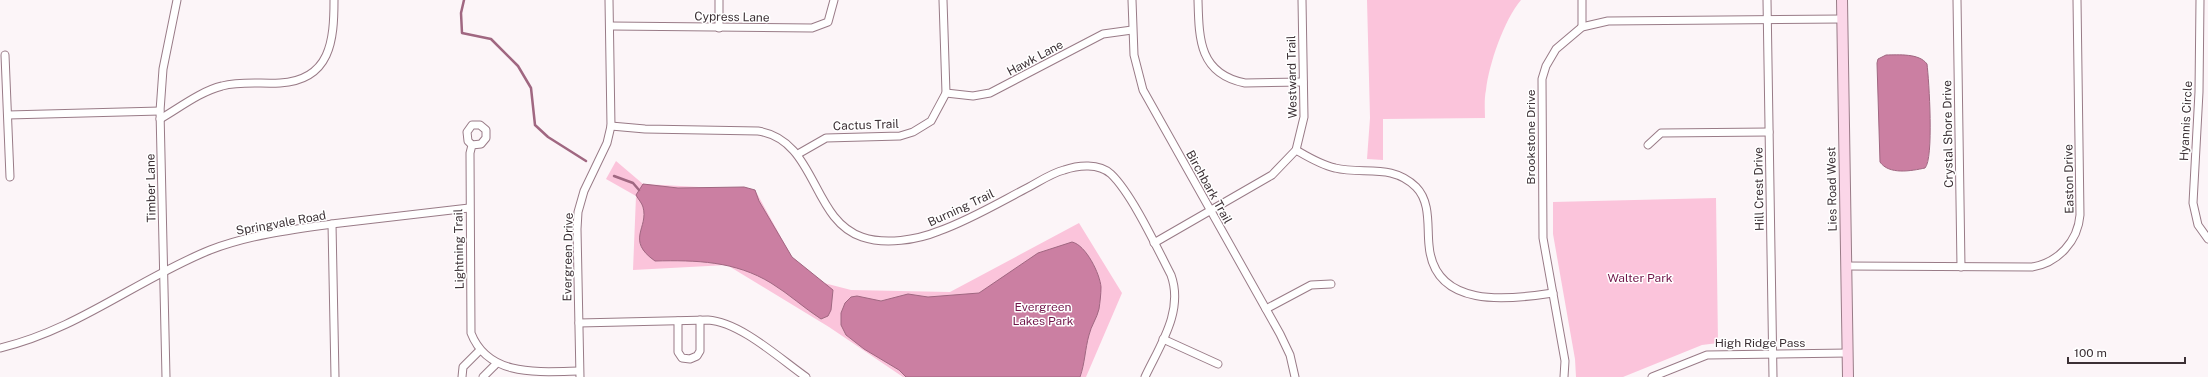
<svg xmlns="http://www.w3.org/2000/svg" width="2208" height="377" font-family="'Public Sans',sans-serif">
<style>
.green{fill:#fbc4db}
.water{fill:#cb7fa2;stroke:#a06781}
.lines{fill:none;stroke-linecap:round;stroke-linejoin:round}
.stream{stroke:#a06781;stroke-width:2.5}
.street-casing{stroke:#997b87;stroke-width:9}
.secondary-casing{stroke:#997b87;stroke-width:12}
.street{stroke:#fff;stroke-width:7}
.secondary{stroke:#fbd6e8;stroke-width:10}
.labels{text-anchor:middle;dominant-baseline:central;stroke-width:3;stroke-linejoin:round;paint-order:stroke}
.street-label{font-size:12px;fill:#3c3035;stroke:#fff}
.park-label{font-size:12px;fill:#701549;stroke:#fff}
</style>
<rect width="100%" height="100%" fill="#fcf5f8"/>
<g class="green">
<path d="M1367,0H1521C1504,20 1489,64 1486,90C1484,99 1485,109 1485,118L1383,119V160L1367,159L1370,118Z"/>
<polygon points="616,161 643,184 755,190 792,257 824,283 851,290 950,292 1079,223 1122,293 1086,377 903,377 829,327 727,265 633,270 636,196 606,179"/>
<polygon points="1716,198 1718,343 1702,345 1623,377 1576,377 1575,359 1553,234 1553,202"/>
</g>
<g class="water">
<path d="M1886,55C1899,55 1919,53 1927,64C1929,80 1934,159 1925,168C1911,171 1889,175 1880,162L1877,63L1878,59Z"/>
<path d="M643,184L678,188L744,187L755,190L759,201L792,257L833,290L831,310L828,316L821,319C804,308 789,294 771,283C735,261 696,260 655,261C625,240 649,228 643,207C642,203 638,199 636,195Z"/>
<path d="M1072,242C1086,245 1100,274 1101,287C1101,294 1100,302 1099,309C1097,318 1091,326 1089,335C1085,349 1085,363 1080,377H906L899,370L864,349L846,335L841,325V313L845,303L851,297L857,296L881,301L908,294L928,297L979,293L1038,253Z"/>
</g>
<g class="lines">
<g class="stream">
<polyline points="464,0 461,13 462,33 491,39 518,66 531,88 535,125 548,137 586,161"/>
<polyline points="614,176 633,183 639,190"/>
</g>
<defs>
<g id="street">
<polyline points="1132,0 1134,55 1143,90 1280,334 1290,355 1295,377"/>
<path d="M1198,0C1199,39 1199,74 1245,83L1303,82"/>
<polyline points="1582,0 1582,27"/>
<polyline points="1767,0 1773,377"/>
<polyline points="1957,0 1961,267"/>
<polyline points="2200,0 2199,92 2193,203 2198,225 2208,239"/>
<polyline points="611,26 812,28 828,22 834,0"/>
<polyline points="719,28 719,0"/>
<polyline points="5,55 10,177"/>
<polyline points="946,93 973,96 990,93 1103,34 1132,30"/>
<polyline points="8,115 160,111"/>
<path d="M160,119C179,108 201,91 222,86C241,81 261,84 280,83C331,80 334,40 334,0"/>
<path d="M611,126L645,129L758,131C817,140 811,220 862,237C885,245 917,240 939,231C970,220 1000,202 1029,187C1040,181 1052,173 1064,170C1078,165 1099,163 1111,174C1132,194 1157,248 1171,275C1184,311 1160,345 1145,377"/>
<path d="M472,145L468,141L467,132L472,125H480L486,130V138L481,144L472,145L470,153L471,333C488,377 538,372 579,371"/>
<polyline points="1648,145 1661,133 1769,132"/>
<path d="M1296,150C1308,157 1321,165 1335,168C1363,175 1392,163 1416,187C1431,202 1427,227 1429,245C1434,309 1508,300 1553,293"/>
<polyline points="798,154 826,138 900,136 913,132 931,121 946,93 943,0"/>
<polyline points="332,224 335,377"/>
<polyline points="1154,243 1272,175 1296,150 1304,117 1302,0"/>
<path d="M1846,266L2032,267C2058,263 2078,241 2080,215L2077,0"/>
<polyline points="1266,309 1311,285 1331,284"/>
<polyline points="678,321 678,352 682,358 690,359 697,356 700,351 700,320"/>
<path d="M579,323L708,320C740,322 779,358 806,377"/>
<polyline points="1163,339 1218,364"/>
<path d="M0,348C77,330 138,279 210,250C252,234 296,229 340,223C383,218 426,213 469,208"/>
<polyline points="166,377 160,111 163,69 177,0"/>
<polyline points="462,377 463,367 479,351"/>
<polyline points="483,377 495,365"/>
<polyline points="580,377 577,229 578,212 584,191 607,143 611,126 609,0"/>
<polyline points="1564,377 1565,361 1543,238 1542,79 1546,66 1556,49 1582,27 1608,21 1842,19"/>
<polyline points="1652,377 1707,355 1848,353"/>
</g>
<polyline id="secondary" points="1842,0 1848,377"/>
</defs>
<use href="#street" class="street-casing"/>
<use href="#secondary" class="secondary-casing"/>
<use href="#street" class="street"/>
<use href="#secondary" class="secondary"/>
</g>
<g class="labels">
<g class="street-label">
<text transform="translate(732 17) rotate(1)">Cypress Lane</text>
<text transform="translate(1035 58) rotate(-28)">Hawk Lane</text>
<text transform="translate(1292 77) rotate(-91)">Westward Trail</text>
<text transform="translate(2186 121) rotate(-87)">Hyannis Circle</text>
<text transform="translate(866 125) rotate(-2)">Cactus Trail</text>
<text transform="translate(1948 134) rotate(-91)">Crystal Shore Drive</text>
<text transform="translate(1531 137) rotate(-90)">Brookstone Drive</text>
<text transform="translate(2069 179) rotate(-91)">Easton Drive</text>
<text transform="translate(1209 187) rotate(61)">Birchbark Trail</text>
<text transform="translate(151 188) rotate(-91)">Timber Lane</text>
<text transform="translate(1759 189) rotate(-91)">Hill Crest Drive</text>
<text transform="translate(1832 189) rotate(-91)">Lies Road West</text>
<text transform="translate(961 208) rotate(-25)">Burning Trail</text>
<text transform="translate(281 223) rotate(-10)">Springvale Road</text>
<text transform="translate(459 249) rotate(-91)">Lightning Trail</text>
<text transform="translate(568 257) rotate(-89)">Evergreen Drive</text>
<text x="1760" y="343">High Ridge Pass</text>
</g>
<g class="park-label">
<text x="1640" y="278">Walter Park</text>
<text x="1043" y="307">Evergreen<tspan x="1043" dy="14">Lakes Park</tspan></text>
</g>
</g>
<path d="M2068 357v6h117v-6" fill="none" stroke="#3c3035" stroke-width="2"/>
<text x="2074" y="357" font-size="12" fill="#3c3035" stroke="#ffffff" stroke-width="3" paint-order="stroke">100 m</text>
</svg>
